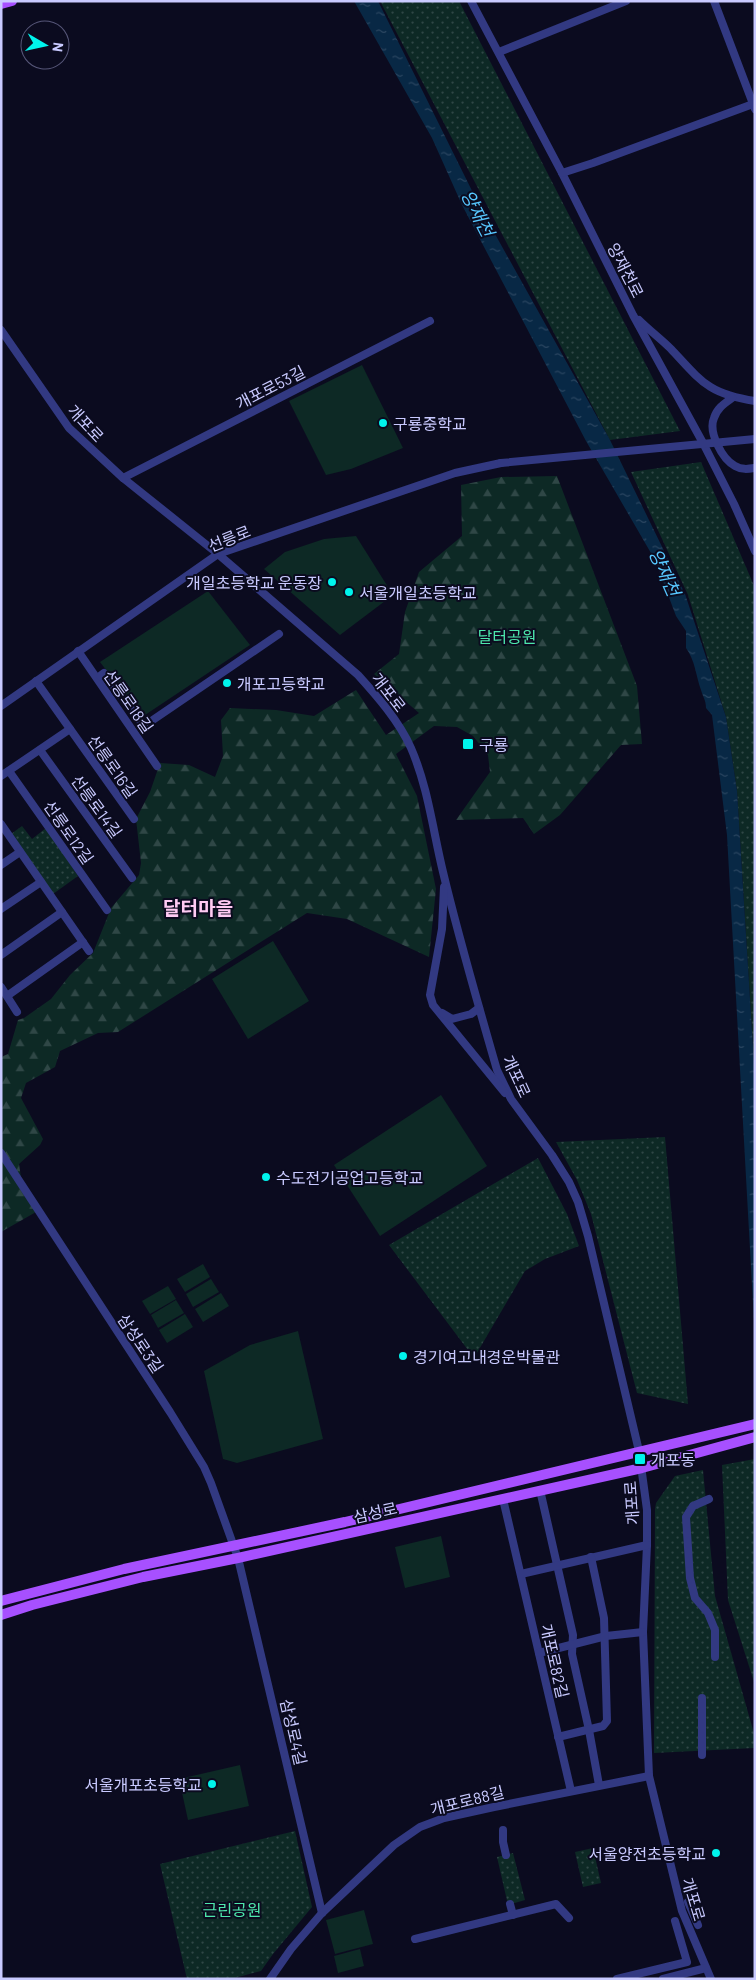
<svg xmlns="http://www.w3.org/2000/svg" width="756" height="1980" font-family="Barlow,'Noto Sans KR',sans-serif">
<style>
.grass{fill:#0d2925}
.forest{fill:url(#forest-firs)}
.park{fill:url(#park-dots)}
.water{fill:url(#water-ripples)}
.lines{fill:none;stroke-linecap:round;stroke-linejoin:round}
.minor{stroke:#323982;stroke-width:8}
.major{stroke:#a750ff;stroke-width:10}
.minor-bridge{stroke:#323982;stroke-width:8}
.poi-dot{fill:#00f4ec;stroke:#0b0b1f;stroke-width:2}
.labels{text-anchor:middle;dominant-baseline:central;stroke-width:4;stroke-linejoin:round;paint-order:stroke}
.street-label{font-size:16px;fill:#c9caff;stroke:#0b0b1f}
.poi-label{font-size:16px;fill:#c9caff;stroke:#0b0b1f;text-anchor:start}
.park-label{font-size:16px;fill:#4de7ac;stroke:#0b0b1f}
.water-label{font-size:18px;font-style:italic;fill:#57c7ff;stroke:#0b0b1f}
.quarter-label{font-size:19px;font-weight:bold;fill:#ffcbf3;stroke:#0b0b1f}
</style>
<defs>
<pattern id="forest-firs" width="22" height="20" patternUnits="userSpaceOnUse" patternTransform="scale(1.25)"><rect width="22" height="20" fill="#0d2925"/><path d="M5 1l3.5 6h-7zM16 11l3.5 6h-7z" fill="#2f4746"/></pattern>
<pattern id="park-dots" width="8" height="8" patternUnits="userSpaceOnUse" patternTransform="scale(1.25)"><rect width="8" height="8" fill="#0d2925"/><path d="M2 2h.1M6 6h.1" fill="none" stroke="#2f4746" stroke-width="1.8" stroke-linecap="round"/></pattern>
<pattern id="water-ripples" width="26" height="14" patternUnits="userSpaceOnUse" patternTransform="scale(1.25)"><rect width="26" height="14" fill="#082845"/><path d="M2 4q2-2 4 0t4 0M15 11q2-2 4 0t4 0" fill="none" stroke="#2b4661"/></pattern>
</defs>
<rect width="100%" height="100%" fill="#0b0b1f"/>
<g class="grass">
<polygon points="362,365 403,448 351,469 326,475 289,401"/>
<polygon points="356,536 393,595 340,635 264,569 285,552 324,539"/>
<polygon points="208,591 250,645 142,717 100,662"/>
<polygon points="273,941 309,1001 248,1039 212,979"/>
<polygon points="441,1095 487,1166 380,1236 334,1165"/>
<polygon points="203,1264 210,1277 185,1292 177,1279"/>
<polygon points="211,1279 219,1292 193,1307 186,1294"/>
<polygon points="168,1286 176,1299 150,1314 142,1301"/>
<polygon points="221,1293 229,1306 203,1322 195,1309"/>
<polygon points="176,1300 184,1313 158,1328 151,1315"/>
<polygon points="185,1314 193,1327 167,1343 159,1330"/>
<polygon points="298,1331 323,1439 237,1463 223,1459 204,1371 250,1345"/>
<polygon points="441,1536 450,1577 405,1588 395,1547"/>
<polygon points="240,1765 249,1806 188,1820 179,1779"/>
<polygon points="364,1910 373,1944 335,1954 326,1920"/>
<polygon points="360,1949 364,1966 338,1973 334,1956"/>
</g>
<polygon class="forest" points="557,476 637,686 642,744 621,745 560,815 534,834 523,818 456,820 490,772 488,755 473,736 457,727 434,726 396,754 417,796 436,889 429,957 347,919 307,913 118,1032 98,1033 60,1051 55,1067 26,1083 21,1098 43,1139 40,1145 19,1164 22,1184 36,1212 1,1232 1,1057 8,1054 18,1020 24,1018 51,999 70,975 93,953 111,908 139,875 141,863 136,819 150,792 160,763 189,765 215,777 223,756 221,720 230,708 276,710 314,716 356,690 386,735 419,713 374,674 399,654 405,612 419,572 462,536 461,485 501,477"/>
<g class="park">
<polygon points="380,1 459,1 680,431 610,440"/>
<polygon points="701,462 755,588 755,1079 737,791 726,717 688,595 631,472"/>
<polygon points="22,826 32,839 46,828 78,876 53,894 11,834"/>
<polygon points="665,1137 688,1404 637,1393 591,1214 577,1180 556,1142"/>
<polygon points="538,1158 567,1214 579,1246 545,1259 525,1271 474,1358 389,1245"/>
<polygon points="755,1459 755,1685 728,1600 722,1465"/>
<polygon points="703,1470 715,1596 755,1737 755,1748 654,1753 655,1509 656,1503 675,1476"/>
<polygon points="295,1831 312,1907 273,1954 261,1971 231,1979 187,1979 160,1864"/>
<polygon points="593,1848 601,1883 583,1887 575,1852"/>
<polygon points="513,1853 525,1900 508,1905 497,1857"/>
</g>
<path class="water" d="M354,1H378L481,209L610,440L685,594L726,717L737,791L755,1079V1339L727,835L712,715L706,708C706,700 703,697 701,690C696,676 695,660 686,648V631L676,616L655,560L586,441L462,205L432,138Z"/>
<g class="lines">
<g class="minor">
<polyline points="471,1 562,173 633,315 703,443 734,504 755,551"/>
<polyline points="714,1 755,109"/>
<polyline points="499,52 626,1"/>
<polyline points="562,173 593,163 753,104"/>
<path d="M639,320C649,330 661,339 671,349C701,381 708,394 755,401"/>
<path d="M1,330L69,428L123,478L218,554L358,675C377,696 399,721 411,748C428,787 433,831 443,872C459,939 478,1004 497,1070L511,1099L552,1155L569,1182L578,1202L588,1236L639,1451L647,1510V1545L643,1632L649,1776L682,1911L711,1979"/>
<path d="M732,398C725,403 717,408 714,418C708,432 722,459 735,466C742,470 748,469 755,468"/>
<polyline points="123,478 430,321"/>
<polyline points="78,651 157,766"/>
<polyline points="100,676 104,673 144,726 279,634"/>
<polyline points="36,681 134,819"/>
<polyline points="1,706 218,554 455,473 501,463"/>
<polyline points="40,750 132,878"/>
<polyline points="9,771 107,910"/>
<polyline points="1,776 70,729"/>
<polyline points="1,824 89,951"/>
<polyline points="1,865 20,852"/>
<polyline points="444,887 442,929 430,995 433,1005 505,1093"/>
<polyline points="1,909 41,882"/>
<polyline points="1,955 62,912"/>
<polyline points="1,987 17,1012"/>
<polyline points="7,996 83,942"/>
<polyline points="442,1013 452,1019 471,1014 479,1008"/>
<polyline points="1,1153 170,1412 204,1467 211,1483 238,1558 322,1913"/>
<polyline points="540,1490 573,1635 572,1654 589,1730 599,1785"/>
<polyline points="503,1499 571,1791"/>
<polyline points="709,1499 693,1506 686,1517 690,1578 695,1598 708,1613 715,1630 715,1657"/>
<polyline points="521,1574 647,1545"/>
<polyline points="539,1653 606,1636 643,1632"/>
<polyline points="558,1737 603,1726 607,1721 604,1618 591,1557"/>
<polyline points="702,1755 702,1698"/>
<polyline points="503,1830 503,1842 506,1855"/>
<polyline points="688,1902 698,1925"/>
<polyline points="510,1904 513,1915"/>
<polyline points="415,1939 556,1904 569,1918"/>
<polyline points="270,1979 291,1949 322,1913 394,1845 420,1827 444,1818 494,1807 649,1776"/>
<polyline points="617,1979 687,1962 675,1921"/>
<polyline points="663,1979 706,1968"/>
</g>
<g class="major">
<polyline points="1,4 12,1"/>
<polyline points="1,1601 124,1569 345,1522 755,1424"/>
<polyline points="1,1615 32,1605 143,1577 238,1558 642,1468 755,1437"/>
</g>
<polyline class="minor-bridge" points="501,463 755,439"/>
</g>
<g class="poi-dot">
<circle cx="383" cy="423" r="5"/>
<circle cx="332" cy="582" r="5"/>
<circle cx="349" cy="592" r="5"/>
<circle cx="227" cy="683" r="5"/>
<rect x="462" y="738" width="12" height="12" rx="2.5"/>
<circle cx="266" cy="1177" r="5"/>
<circle cx="403" cy="1356" r="5"/>
<rect x="634" y="1453" width="12" height="12" rx="2.5"/>
<circle cx="212" cy="1784" r="5"/>
<circle cx="716" cy="1853" r="5"/>
</g>
<g class="labels">
<g class="street-label">
<text transform="translate(626 270) rotate(63)">양재천로</text>
<text transform="translate(270 387) rotate(-27)">개포로53길</text>
<text transform="translate(86 423) rotate(47)">개포로</text>
<text transform="translate(229 538) rotate(-22)">선릉로</text>
<text transform="translate(389 692) rotate(52)">개포로</text>
<text transform="translate(129 701) rotate(55)">선릉로18길</text>
<text transform="translate(113 766) rotate(55)">선릉로16길</text>
<text transform="translate(97 806) rotate(54)">선릉로14길</text>
<text transform="translate(69 832) rotate(55)">선릉로12길</text>
<text transform="translate(517 1076) rotate(65)">개포로</text>
<text transform="translate(141 1343) rotate(56)">삼성로3길</text>
<text transform="translate(631 1503) rotate(-94)">개포로</text>
<text transform="translate(375 1512) rotate(-13)">삼성로</text>
<text transform="translate(555 1661) rotate(77)">개포로82길</text>
<text transform="translate(294 1732) rotate(77)">삼성로4길</text>
<text transform="translate(467 1800) rotate(-14)">개포로88길</text>
<text transform="translate(694 1899) rotate(73)">개포로</text>
</g>
<g class="poi-label">
<text x="393" y="423">구룡중학교</text>
<text x="322" y="582" text-anchor="end">개일초등학교 운동장</text>
<text x="359" y="592">서울개일초등학교</text>
<text x="237" y="683">개포고등학교</text>
<text x="479" y="744">구룡</text>
<text x="276" y="1177">수도전기공업고등학교</text>
<text x="413" y="1356">경기여고내경운박물관</text>
<text x="651" y="1459">개포동</text>
<text x="202" y="1784" text-anchor="end">서울개포초등학교</text>
<text x="706" y="1853" text-anchor="end">서울양전초등학교</text>
</g>
<g class="park-label">
<text x="507" y="636">달터공원</text>
<text x="232" y="1909">근린공원</text>
</g>
<g class="water-label">
<text transform="translate(478 213) rotate(63)">양재천</text>
<text transform="translate(665 572) rotate(66)">양재천</text>
</g>
<g class="quarter-label">
<text x="198" y="907">달터마을</text>
</g>
</g>
<rect width="756" height="1980" fill="none" stroke="#c9caff" stroke-width="5"/>
<g transform="translate(45 45) rotate(99)"><circle r="24" fill="#0b0b1f" stroke="#575779"/>
<path d="M0-4L9 19L0 12L-9 19Z" fill="#00f4ec"/>
<text y="-8" font-size="14" font-weight="bold" text-anchor="middle" fill="#c9caff">N</text>
</g>
</svg>
